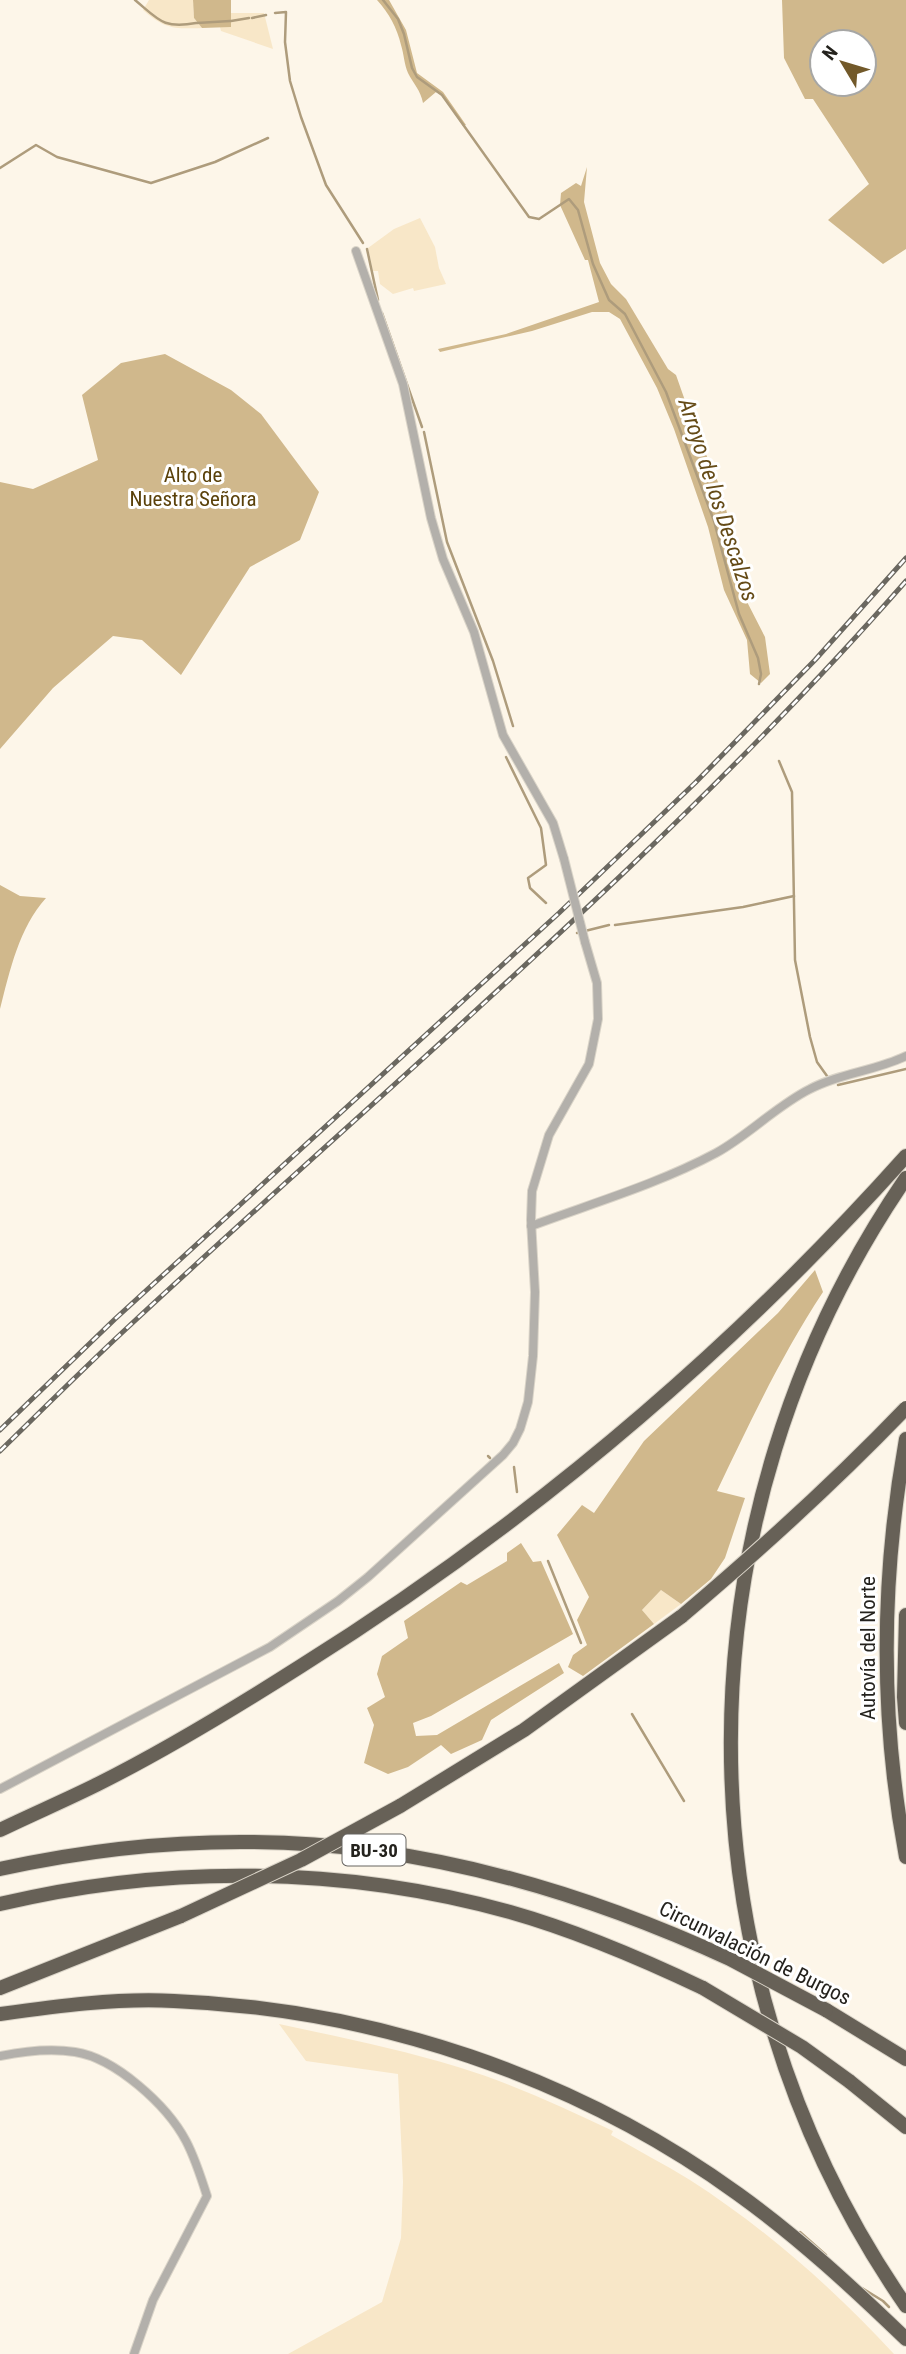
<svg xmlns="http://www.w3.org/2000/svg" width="906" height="2354" font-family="'Roboto Condensed',sans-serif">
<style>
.green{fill:#f8e7c8}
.forest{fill:#d0b88c;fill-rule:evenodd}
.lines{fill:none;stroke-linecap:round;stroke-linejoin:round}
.stream{stroke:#ae9c7c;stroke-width:2.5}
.street-casing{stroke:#dad4c8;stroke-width:10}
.highway-casing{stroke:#dad4c8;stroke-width:16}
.street{stroke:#b3b0ab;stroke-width:8}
.highway{stroke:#676157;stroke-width:14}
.rail-casing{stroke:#6b6860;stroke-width:5}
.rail{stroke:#fff;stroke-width:2.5;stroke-dasharray:8;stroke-linecap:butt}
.street-bridge-casing{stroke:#dad4c8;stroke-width:10;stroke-linecap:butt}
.highway-bridge-casing{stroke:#dad4c8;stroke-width:16;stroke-linecap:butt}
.street-bridge{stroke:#b3b0ab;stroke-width:8}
.highway-bridge{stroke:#676157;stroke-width:14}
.labels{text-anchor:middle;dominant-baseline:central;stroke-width:6;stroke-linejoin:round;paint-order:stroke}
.shield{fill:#fff;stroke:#666461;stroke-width:2}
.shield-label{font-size:19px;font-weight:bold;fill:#24221d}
.park-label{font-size:21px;fill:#5a410a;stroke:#fff}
.street-label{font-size:21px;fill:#24221d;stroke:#fff}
.water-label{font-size:23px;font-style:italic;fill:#654b17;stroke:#fff}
</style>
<rect width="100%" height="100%" fill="#fdf6e9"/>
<g class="green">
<path d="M149,0H193L194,18L202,28C173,29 165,29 143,10Z"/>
<polygon points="230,13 264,13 273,49 221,31 220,27 231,27"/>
<polygon points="420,218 435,247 439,268 446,284 414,291 413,288 393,294 380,284 378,271 373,271 368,248 394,229"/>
<polygon points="661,1590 681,1604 654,1624 642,1610"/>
<path d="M279,2024C339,2037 399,2049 458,2067C511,2083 562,2107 613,2131L611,2135C637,2150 664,2164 690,2180C766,2229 833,2288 894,2354H288L382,2302L401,2238L403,2182L398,2074L306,2061Z"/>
</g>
<g class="forest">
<polygon points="193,0 231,0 231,27 202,28 194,18"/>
<path d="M377,0H389L406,30L417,73L443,92L466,125L463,126L442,95L436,92L423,103C421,91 413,83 408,73C404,64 404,54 401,45C397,28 389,13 377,0Z"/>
<path d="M782,0H906V249L883,264L828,220L869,184L813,99H805L784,58ZM822,42H864V84H822Z"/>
<polygon points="587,167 584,202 600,263 611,284 626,299 668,369 676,375 695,429 721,489 728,517 728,547 743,594 765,637 770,674 761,683 750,674 747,640 724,590 708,527 674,429 657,388 620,319 609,312 592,312 532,331 440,352 438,349 506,334 599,302 588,260 585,260 560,205 561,193 576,183 581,186"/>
<polygon points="165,354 231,390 261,414 319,492 300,540 250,567 181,675 142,640 113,636 53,688 0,749 0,482 33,489 98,460 82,395 121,363"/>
<path d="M0,885L20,896L46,898C19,928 10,970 0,1009Z"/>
<path d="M815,1270L823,1292C781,1356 750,1422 717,1491L745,1498L725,1558L711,1579L681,1604L661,1590L642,1610L654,1624L583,1676L568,1667L573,1655L587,1645L577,1620L589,1597L557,1535L582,1505L594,1513L644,1441L778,1313Z"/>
<polygon points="521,1543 533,1562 541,1561 573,1634 431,1716 413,1723 416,1736 437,1735 559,1663 564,1673 491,1720 482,1740 451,1754 441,1745 408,1767 388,1774 364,1763 374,1725 367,1708 385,1697 377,1674 382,1656 408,1638 404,1621 461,1582 467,1585 507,1561 507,1553"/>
</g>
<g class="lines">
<g class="stream">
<path d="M135,0C159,20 163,29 196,23"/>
<polyline points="383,0 398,19 404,34 412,68 417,77 442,95 529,217 539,219 569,199 578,210 593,264 609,300 625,314 666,392 714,521 739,614 758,658 761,674 759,684"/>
<polyline points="275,13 286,12 285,42 290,81 301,117 326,185 363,243"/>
<polyline points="252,18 266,15"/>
<polyline points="231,21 249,18"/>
<polyline points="197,23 230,21"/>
<polyline points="0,168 36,145 57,157 151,183 215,162 268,138"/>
<polyline points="367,249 378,300"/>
<polyline points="382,313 422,427"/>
<polyline points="424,432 447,542 493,661 513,726"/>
<polyline points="506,757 541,828 546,865 528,878 530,888 546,903"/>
<polyline points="779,761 792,792 795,960 810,1037 817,1062 827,1076"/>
<polyline points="615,925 743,907 794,896"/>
<polyline points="577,933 609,925"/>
<polyline points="838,1085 906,1069"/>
<polyline points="488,1456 490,1458"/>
<polyline points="514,1467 517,1492"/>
<polyline points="548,1561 581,1643"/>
<polyline points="632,1714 684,1801"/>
<polyline points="800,2232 826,2255"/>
<polyline points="862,2288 883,2301 889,2307"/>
</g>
<defs>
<g id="street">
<polyline points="356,251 403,384 431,518 443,559 474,632 503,735 553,823 564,859"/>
<path d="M531,1226C593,1203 658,1184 716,1153C749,1135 776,1106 810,1089C840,1073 875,1071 906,1056"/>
<polyline points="0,1789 270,1647 338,1601 368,1577 503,1455 513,1443 520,1429 528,1402 533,1356 535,1292 531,1220 532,1191 549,1135 589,1064 598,1019 597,983 585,942"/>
<path d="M0,2056C25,2051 49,2048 75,2052C115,2058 167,2105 186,2141C195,2158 201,2177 207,2196L153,2300L134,2354"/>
</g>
<g id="highway">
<path d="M906,1178C674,1516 671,1967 906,2306"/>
<path d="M906,1439C881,1577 880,1719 906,1857"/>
<polyline points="906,1615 904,1697 906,1723"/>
<polyline points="400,1806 524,1730 682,1616"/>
<path d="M0,1830C33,1814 66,1800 98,1784C168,1749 235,1708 301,1666C526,1525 729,1354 906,1156"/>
<path d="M0,1869C263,1811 489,1848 732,1960"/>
<path d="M0,1904C167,1864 344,1866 510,1912C577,1931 640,1958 703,1988"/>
<polyline points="0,1988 181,1916"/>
<polyline points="826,2010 906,2059"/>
<path d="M0,2014C57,2006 116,1998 174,2001C374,2009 575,2076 738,2194C798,2237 853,2288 906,2339"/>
<polyline points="849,2081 906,2127"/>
</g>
</defs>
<use href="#street" class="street-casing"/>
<use href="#highway" class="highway-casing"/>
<use href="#street" class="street"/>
<use href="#highway" class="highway"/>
<defs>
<g id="rail">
<polyline points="0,1430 115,1319 559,913 695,783 815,660 906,558"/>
<path d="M0,1451C42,1410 84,1368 127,1328C390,1083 669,852 906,581"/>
</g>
</defs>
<use href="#rail" class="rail-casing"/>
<use href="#rail" class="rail"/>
<defs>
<polyline id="street-bridge" points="564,859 585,942"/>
<g id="highway-bridge">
<path d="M682,1616C760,1550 835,1482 906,1408"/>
<polyline points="181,1916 301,1860 400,1806"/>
<polyline points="732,1960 826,2010"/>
<polyline points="703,1988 802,2047 849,2081"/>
</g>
</defs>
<use href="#street-bridge" class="street-bridge-casing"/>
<use href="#highway-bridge" class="highway-bridge-casing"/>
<use href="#street-bridge" class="street-bridge"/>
<use href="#highway-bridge" class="highway-bridge"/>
</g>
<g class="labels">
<rect class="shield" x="342.5" y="1834.5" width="63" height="31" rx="5"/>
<g class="shield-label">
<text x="374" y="1850">BU-30</text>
</g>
<g class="park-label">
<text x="193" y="475">Alto de<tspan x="193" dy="24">Nuestra Señora</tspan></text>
</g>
<g class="street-label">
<text transform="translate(868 1648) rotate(-90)">Autovía del Norte</text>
<text transform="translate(755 1953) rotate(26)">Circunvalación de Burgos</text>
</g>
<g class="water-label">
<text transform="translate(718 500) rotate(72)">Arroyo de los Descalzos</text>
</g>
</g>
<g transform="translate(843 63) rotate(308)"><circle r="33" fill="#ffffff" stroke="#a7a7a5" stroke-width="2"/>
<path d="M0-5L12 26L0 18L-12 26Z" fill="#72592a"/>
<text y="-10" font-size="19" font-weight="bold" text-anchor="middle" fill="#24221d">N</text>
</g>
</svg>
